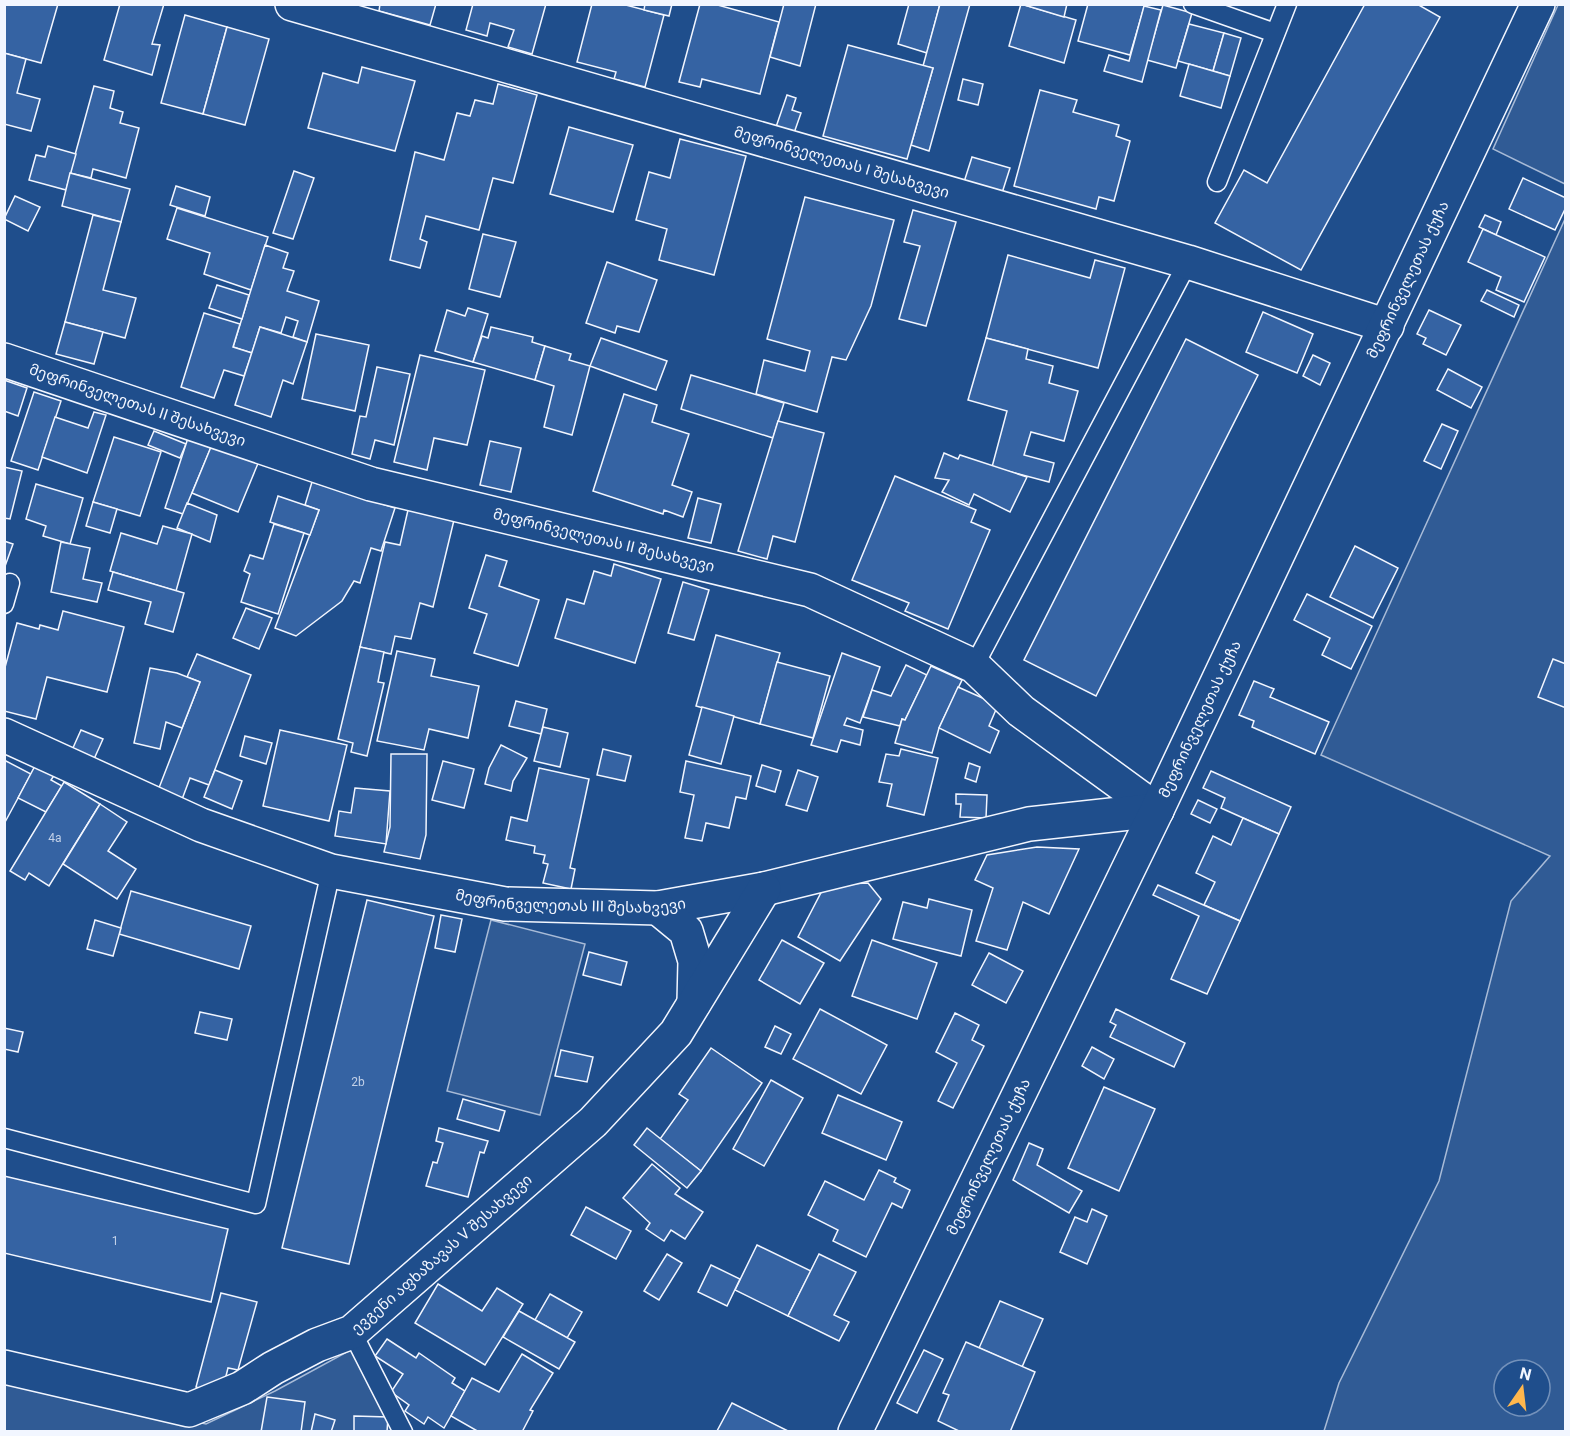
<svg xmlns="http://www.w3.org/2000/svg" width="1570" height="1436" font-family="Roboto,'Noto Sans Georgian',sans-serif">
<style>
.green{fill:#305b95;stroke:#a8bbd7;stroke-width:1.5;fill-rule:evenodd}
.building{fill:#3563a3;stroke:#f2f6ff;stroke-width:1.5}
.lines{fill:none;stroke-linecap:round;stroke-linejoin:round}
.service-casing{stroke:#f2f6ff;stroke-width:21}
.minor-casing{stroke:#f2f6ff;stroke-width:36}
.service{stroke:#1f4e8c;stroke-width:18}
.minor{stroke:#1f4e8c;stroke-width:33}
.labels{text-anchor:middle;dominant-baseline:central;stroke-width:4.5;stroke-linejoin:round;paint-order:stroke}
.number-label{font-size:12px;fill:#c3d1e8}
.street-label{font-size:15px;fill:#f2f6ff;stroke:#1f4e8c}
</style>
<rect width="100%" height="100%" fill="#1f4e8c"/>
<g class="green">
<polygon points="1558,5 1566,5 1565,184 1493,149"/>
<path d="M1565,219V1431H1324L1339,1383L1439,1181L1511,901L1550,856L1321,755ZM1504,1370H1540V1406H1504Z"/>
<polygon points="491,920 585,944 540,1115 447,1091"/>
<polygon points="367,1341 386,1390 410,1432 5,1432 5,1380 206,1424 275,1391"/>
</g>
<g class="building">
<polygon points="4,4 58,4 41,63 4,53"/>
<polygon points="120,4 164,4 152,44 160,45 152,75 104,60"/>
<polygon points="380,4 436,4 430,25 379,11"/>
<polygon points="473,4 546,4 532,54 508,47 514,30 490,23 487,36 466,30"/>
<polygon points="592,4 622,4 664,15 645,87 614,79 616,72 577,62"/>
<polygon points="645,4 672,4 669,16 644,10"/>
<polygon points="700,4 714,4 779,22 760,94 702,79 700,87 679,82"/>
<polygon points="784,4 816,4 800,66 770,57"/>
<polygon points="909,4 940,4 927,53 898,44"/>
<polygon points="940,4 970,4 929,151 911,145 933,68 923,66"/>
<polygon points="1021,4 1076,20 1064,63 1009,46"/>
<polygon points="1021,4 1067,4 1064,17"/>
<polygon points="1088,4 1145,4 1130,55 1078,41"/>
<polygon points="1365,4 1417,4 1440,17 1301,270 1215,223 1244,170 1267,183"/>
<polygon points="1163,5 1192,13 1176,68 1147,60"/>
<polygon points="1144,6 1161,10 1142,82 1104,71 1109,55 1129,61"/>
<polygon points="185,15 227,27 203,114 161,103"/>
<polygon points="1189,24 1224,33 1213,71 1178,61"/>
<polygon points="227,27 269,39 245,125 203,114"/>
<polygon points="1224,33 1241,38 1230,76 1213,71"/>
<polygon points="848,45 933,68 907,159 823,136"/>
<polygon points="4,53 26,59 17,93 40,99 31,131 4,124"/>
<polygon points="1189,64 1230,76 1221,108 1180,96"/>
<polygon points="362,67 415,81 395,151 308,128 323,73 358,83"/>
<polygon points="963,79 983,84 978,105 958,100"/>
<polygon points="498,84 537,95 513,183 493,178 479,230 426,216 420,239 427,242 420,268 390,260 415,152 444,160 457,113 470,116 475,100 493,104"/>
<polygon points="94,86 114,91 110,108 123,112 120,123 139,128 126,178 93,169 91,178 70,173"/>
<polygon points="1040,90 1077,100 1073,112 1119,125 1116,136 1130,141 1114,201 1099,197 1096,209 1014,186"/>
<polygon points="787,95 796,98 792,110 801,113 794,133 776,127"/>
<polygon points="569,127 633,145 613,212 550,194"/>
<polygon points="680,139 746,156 714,275 659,260 667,229 636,220 649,172 670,178"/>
<polygon points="48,146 76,154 66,190 29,180 36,155 45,157"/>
<polygon points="972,157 1010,168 1002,193 964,182"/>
<polygon points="294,171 314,178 293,239 273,233"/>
<polygon points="70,173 130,189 121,222 62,206"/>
<polygon points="1523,178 1566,198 1566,207 1555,230 1509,209"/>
<polygon points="176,186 210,197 205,216 170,205"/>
<polygon points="15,196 40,207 28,231 4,219"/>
<polygon points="805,197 894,220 871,306 846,360 832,357 817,412 756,394 764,360 805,371 810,351 767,339"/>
<polygon points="177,208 268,237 251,290 204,274 210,253 167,239"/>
<polygon points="913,210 956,222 926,326 899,319 920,246 904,242"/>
<polygon points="93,215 121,222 103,290 136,298 125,338 65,322"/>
<polygon points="1485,215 1501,222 1496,235 1479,227"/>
<polygon points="1483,229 1545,257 1524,302 1496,290 1501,277 1468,262"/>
<polygon points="483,234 516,242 500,297 469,289"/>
<polygon points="265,245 288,253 283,268 294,271 287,291 319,301 307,342 293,337 298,321 286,317 281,333 260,327 252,353 233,347"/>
<polygon points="1008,255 1090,278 1095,260 1125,268 1098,368 986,338"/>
<polygon points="607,262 657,280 639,332 617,326 615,333 586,323"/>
<polygon points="217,285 249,295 242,319 209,308"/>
<polygon points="1487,290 1519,305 1514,317 1481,301"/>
<polygon points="468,308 488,314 473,362 435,351 447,310 465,316"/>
<polygon points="1429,310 1461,325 1446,355 1423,344 1426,338 1417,334"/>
<polygon points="1263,312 1313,334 1297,373 1246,352"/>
<polygon points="204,313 240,324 233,347 252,353 244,376 224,370 214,398 181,387"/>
<polygon points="65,322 103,332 94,364 56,354"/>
<polygon points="260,327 307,342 293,384 283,380 271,417 235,405"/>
<polygon points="491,327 533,337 532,342 545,346 535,380 473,362 482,336 488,338"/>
<polygon points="316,334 369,345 355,411 302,399"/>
<polygon points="601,338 667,361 656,390 590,366"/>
<polygon points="986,338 1028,349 1026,359 1053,366 1049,383 1078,391 1064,441 1031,432 1024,455 1054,463 1049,482 992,467 1007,411 968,400"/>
<polygon points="1186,339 1258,375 1096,696 1024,660"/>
<polygon points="545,346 571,354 569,360 590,366 572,435 544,427 554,386 535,380"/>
<polygon points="420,355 485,370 467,445 434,438 427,470 394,462"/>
<polygon points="1313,355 1330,363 1320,385 1303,376"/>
<polygon points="377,367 410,374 394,445 375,440 370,459 352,454 360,416 366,417"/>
<polygon points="1448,369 1482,387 1471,408 1437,390"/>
<polygon points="691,375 784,403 773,438 681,409"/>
<polygon points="4,380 27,388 18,416 4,411"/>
<polygon points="34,392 61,401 38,470 11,461"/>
<polygon points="624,394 657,405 652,422 689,434 672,485 692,492 683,517 664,510 663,514 593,491"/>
<polygon points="94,412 106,415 87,473 42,457 55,417 88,428"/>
<polygon points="778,421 824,433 795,542 773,536 767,559 738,551"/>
<polygon points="1442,424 1458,431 1441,469 1424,461"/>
<polygon points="154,431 186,444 180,458 148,445"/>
<polygon points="114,437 161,452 140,516 93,502"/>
<polygon points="188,438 212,445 183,514 165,508"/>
<polygon points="490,441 521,448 511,492 480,485"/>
<polygon points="213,442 259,461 238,512 192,493"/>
<polygon points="944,453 958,459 960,455 1027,477 1010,512 974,494 969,505 942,492 949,480 935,478"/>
<polygon points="4,467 22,471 10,519 4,518"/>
<polygon points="895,476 976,510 971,522 990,530 948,629 905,611 909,603 852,580"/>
<polygon points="312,482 395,508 381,551 371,548 360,583 354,581 342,601 296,636 275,628 319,510 305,505"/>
<polygon points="36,484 83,498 70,544 43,536 46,526 26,519"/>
<polygon points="278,496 319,510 310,535 270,522"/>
<polygon points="698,498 721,504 711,543 688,538"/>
<polygon points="93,502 117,509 110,533 86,526"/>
<polygon points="187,503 217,515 210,542 177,528"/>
<polygon points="408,510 454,520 433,607 420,603 411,639 395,636 391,654 360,647 385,542 400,545"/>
<polygon points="274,524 304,533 278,614 241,602 250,574 244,571 250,555 263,559"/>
<polygon points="163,526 192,534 176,591 110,571 121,533 157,544"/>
<polygon points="4,541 13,544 4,569"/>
<polygon points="61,542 90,548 83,579 102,583 97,602 51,592"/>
<polygon points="1355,546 1398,568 1373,618 1330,597"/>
<polygon points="486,555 507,561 499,586 539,600 518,666 474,653 487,614 469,608"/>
<polygon points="614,564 661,579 635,663 555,638 567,599 584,604 594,571 611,576"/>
<polygon points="113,572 184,593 173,632 145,624 151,602 108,590"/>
<polygon points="683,582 709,590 694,640 668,633"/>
<polygon points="1307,594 1372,626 1351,669 1322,655 1330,638 1294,620"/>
<polygon points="246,608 272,618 259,649 233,638"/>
<polygon points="63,611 124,627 107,692 47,677 36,719 4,711 4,671 17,623 39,629 40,625 58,630"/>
<polygon points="716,635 780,653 760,724 696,706"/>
<polygon points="360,647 384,652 378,682 384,683 367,756 351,752 353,743 338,739"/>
<polygon points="397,651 435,659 431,676 479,686 468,738 429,729 424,750 377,741"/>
<polygon points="842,653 880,667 860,723 847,718 844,725 863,730 860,745 841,740 837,752 811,745"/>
<polygon points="197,654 251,675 209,785 190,778 181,802 157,793 200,682 187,677"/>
<polygon points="1553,659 1566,664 1566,708 1538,697"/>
<polygon points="777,662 830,676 813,738 760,724"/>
<polygon points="906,665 927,675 905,720 902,719 900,726 863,717 872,690 891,696"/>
<polygon points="931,666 962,680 939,728 932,753 895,743 902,719 905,720"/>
<polygon points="150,668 177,673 200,682 182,728 166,722 160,749 134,743"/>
<polygon points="1254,681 1274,689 1270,697 1329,722 1315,754 1252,727 1254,721 1239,715"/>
<polygon points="958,687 998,705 989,726 999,731 990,753 939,728"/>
<polygon points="516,701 547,709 541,734 509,726"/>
<polygon points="702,707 734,716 721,764 689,755"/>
<polygon points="543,727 568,733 560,767 534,761"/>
<polygon points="81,730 103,739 94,759 72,750"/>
<polygon points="280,730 347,745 329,821 263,806"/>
<polygon points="245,736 272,743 266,764 240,756"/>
<polygon points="501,745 527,758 513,781 511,791 485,784 489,768"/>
<polygon points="603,749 631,756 625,781 597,775"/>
<polygon points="901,749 938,758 924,815 887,806 892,784 879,782 886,754 899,756"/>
<polygon points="391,754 427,754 426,835 420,859 384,852 390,827"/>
<polygon points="4,760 31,774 4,824"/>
<polygon points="443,761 474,769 464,808 432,800"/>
<polygon points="686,761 751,776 746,799 736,797 729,828 706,823 702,841 685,838 694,795 680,792"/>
<polygon points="969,763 980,767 976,782 965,778"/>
<polygon points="36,764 55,774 51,780 62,786 46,812 18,798"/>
<polygon points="762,765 781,771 775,792 756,786"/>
<polygon points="539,768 589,779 570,868 575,869 571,889 543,883 548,864 543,863 545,855 534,853 535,846 506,840 511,817 527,821"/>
<polygon points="215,770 242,781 232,809 204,797"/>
<polygon points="798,770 818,777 807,811 786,805"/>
<polygon points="1211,771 1291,807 1279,834 1221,808 1225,798 1203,788"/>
<polygon points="64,782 100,804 49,886 29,873 25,880 10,871"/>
<polygon points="355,788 390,791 386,844 335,836 339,811 351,813"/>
<polygon points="956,794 987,795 986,818 960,817 961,804 956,804"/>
<polygon points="1198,800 1217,809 1210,823 1191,814"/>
<polygon points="100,804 127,822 108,851 136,869 117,899 63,864"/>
<polygon points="1243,818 1279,834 1240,921 1204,905 1215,882 1196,873 1213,836 1231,845"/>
<polygon points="1037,847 1079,849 1049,914 1023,902 1007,950 976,941 993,888 975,880 987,855"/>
<polygon points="868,883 881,899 840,961 798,937 825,885"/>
<polygon points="1158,885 1240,921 1207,994 1171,979 1199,916 1153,895"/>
<polygon points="131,891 251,926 239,969 119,934"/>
<polygon points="929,899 972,910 961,956 893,939 903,902 927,908"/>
<polygon points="367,900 434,916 349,1264 282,1248"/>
<polygon points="441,915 462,919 455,952 435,948"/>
<polygon points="95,920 121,928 113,956 87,949"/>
<polygon points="782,940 824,963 800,1004 759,980"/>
<polygon points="872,940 937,963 917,1019 852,996"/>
<polygon points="589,952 627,962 621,985 583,975"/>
<polygon points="989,953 1023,971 1006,1003 972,985"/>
<polygon points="820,1009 887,1045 861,1094 793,1059"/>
<polygon points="1116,1009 1185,1043 1174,1067 1110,1037 1116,1025 1110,1022"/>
<polygon points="200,1012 232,1019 227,1040 195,1033"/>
<polygon points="955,1013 979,1025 972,1040 984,1046 953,1108 938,1101 957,1063 936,1052"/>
<polygon points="775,1026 791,1034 781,1054 765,1047"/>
<polygon points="4,1028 23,1032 18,1052 4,1049"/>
<polygon points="1092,1047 1114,1059 1104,1079 1082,1066"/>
<polygon points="711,1048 762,1083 701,1171 660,1139 688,1100 679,1094"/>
<polygon points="561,1050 593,1057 587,1082 555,1076"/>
<polygon points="771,1080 803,1098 764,1166 733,1149"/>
<polygon points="1104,1087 1155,1109 1119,1191 1068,1168"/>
<polygon points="838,1095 902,1122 886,1160 822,1133"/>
<polygon points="463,1099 505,1111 499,1131 457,1119"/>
<polygon points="439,1128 488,1141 484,1153 480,1152 468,1197 426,1186 433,1162 437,1163 443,1143 436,1141"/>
<polygon points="647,1128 701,1171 687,1188 634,1145"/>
<polygon points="1029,1143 1043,1149 1037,1165 1082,1191 1069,1213 1013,1180"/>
<polygon points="652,1164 680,1188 675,1194 703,1212 685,1239 671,1230 664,1241 646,1229 650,1223 623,1198"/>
<polygon points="879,1170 896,1178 894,1182 910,1190 902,1208 892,1203 866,1257 833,1241 838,1230 808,1215 825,1181 864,1200"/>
<polygon points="4,1176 228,1229 211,1302 4,1253"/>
<polygon points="586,1207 631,1231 616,1259 571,1235"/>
<polygon points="1092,1209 1107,1216 1087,1264 1060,1252 1075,1217 1087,1222"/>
<polygon points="757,1245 811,1271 788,1316 735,1290"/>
<polygon points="667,1254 682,1263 659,1300 644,1291"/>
<polygon points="819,1254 856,1272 834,1315 849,1322 839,1341 788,1316"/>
<polygon points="711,1265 740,1279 727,1306 698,1292"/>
<polygon points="438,1284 482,1311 497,1288 523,1304 485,1365 415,1323"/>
<polygon points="221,1293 257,1302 238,1370 228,1368 223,1388 207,1391 196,1387"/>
<polygon points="550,1294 582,1312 567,1338 535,1320"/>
<polygon points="1000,1301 1043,1319 1022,1367 979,1348"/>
<polygon points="519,1311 575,1342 559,1369 503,1337"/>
<polygon points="387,1339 416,1358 419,1353 455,1378 452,1383 465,1391 444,1428 428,1417 424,1424 405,1411 409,1405 391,1392 403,1374 375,1356"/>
<polygon points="966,1342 1035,1372 1010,1432 961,1432 938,1421 949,1395 943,1393"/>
<polygon points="924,1350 943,1359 917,1413 897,1403"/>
<polygon points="522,1354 553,1373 530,1410 533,1411 522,1432 479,1432 451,1416 472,1378 499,1392"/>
<polygon points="267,1397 305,1402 301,1432 261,1432"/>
<polygon points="732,1403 790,1432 717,1431"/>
<polygon points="315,1414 335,1420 331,1432 311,1432"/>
<polygon points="354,1416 388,1417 387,1432 354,1432"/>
</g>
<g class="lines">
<defs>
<g id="service">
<polyline points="1193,4 1275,33"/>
<polyline points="1217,182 1287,4"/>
<polyline points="4,604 10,583"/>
<polyline points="974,666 1188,262"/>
<polyline points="4,1138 256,1204 331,871"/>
<polyline points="352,1332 403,1432"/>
</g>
<g id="minor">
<path id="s1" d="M292,4L1188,262L1387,326"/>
<path id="s2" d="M4,360L371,484L810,590L974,666L1021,711L1157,810"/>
<path id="s3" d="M4,735L201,825L331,871L505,904L658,908L764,889L1029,824L1157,810"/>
<polyline points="658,908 686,931 695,961 694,1003"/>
<path id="s4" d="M4,1367L189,1410L242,1388L273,1368L317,1345L352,1332L593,1122L676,1033L764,889"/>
<path id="s5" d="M855,1432L1157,810L1538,4"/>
</g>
</defs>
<use href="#service" class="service-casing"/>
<use href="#minor" class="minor-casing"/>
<use href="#service" class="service"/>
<use href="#minor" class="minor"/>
</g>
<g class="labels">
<g class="number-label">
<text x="55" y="838">4a</text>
<text x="358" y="1082">2b</text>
<text x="115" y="1241">1</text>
</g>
<g class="street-label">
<text stroke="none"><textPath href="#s1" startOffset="572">მეფრინველეთას I შესახვევი</textPath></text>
<text stroke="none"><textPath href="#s5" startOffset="1278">მეფრინველეთას ქუჩა</textPath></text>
<text stroke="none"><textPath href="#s2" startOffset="141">მეფრინველეთას II შესახვევი</textPath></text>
<text stroke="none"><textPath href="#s2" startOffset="627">მეფრინველეთას II შესახვევი</textPath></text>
<text stroke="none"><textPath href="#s5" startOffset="792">მეფრინველეთას ქუჩა</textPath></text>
<text stroke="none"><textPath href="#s3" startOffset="597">მეფრინველეთას III შესახვევი</textPath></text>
<text stroke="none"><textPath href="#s5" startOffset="306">მეფრინველეთას ქუჩა</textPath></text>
<text stroke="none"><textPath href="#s4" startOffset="490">ევგენი აფხაზავას V შესახვევი</textPath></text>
</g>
</g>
<rect width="1570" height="1436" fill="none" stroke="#f2f6ff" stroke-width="12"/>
<g transform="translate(1522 1388) rotate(14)"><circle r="28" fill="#1f4e8c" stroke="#7391ba" stroke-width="1.5"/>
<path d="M0-4.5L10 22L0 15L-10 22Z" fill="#ffb74d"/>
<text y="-9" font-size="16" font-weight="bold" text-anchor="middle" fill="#f2f6ff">N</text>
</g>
</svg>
